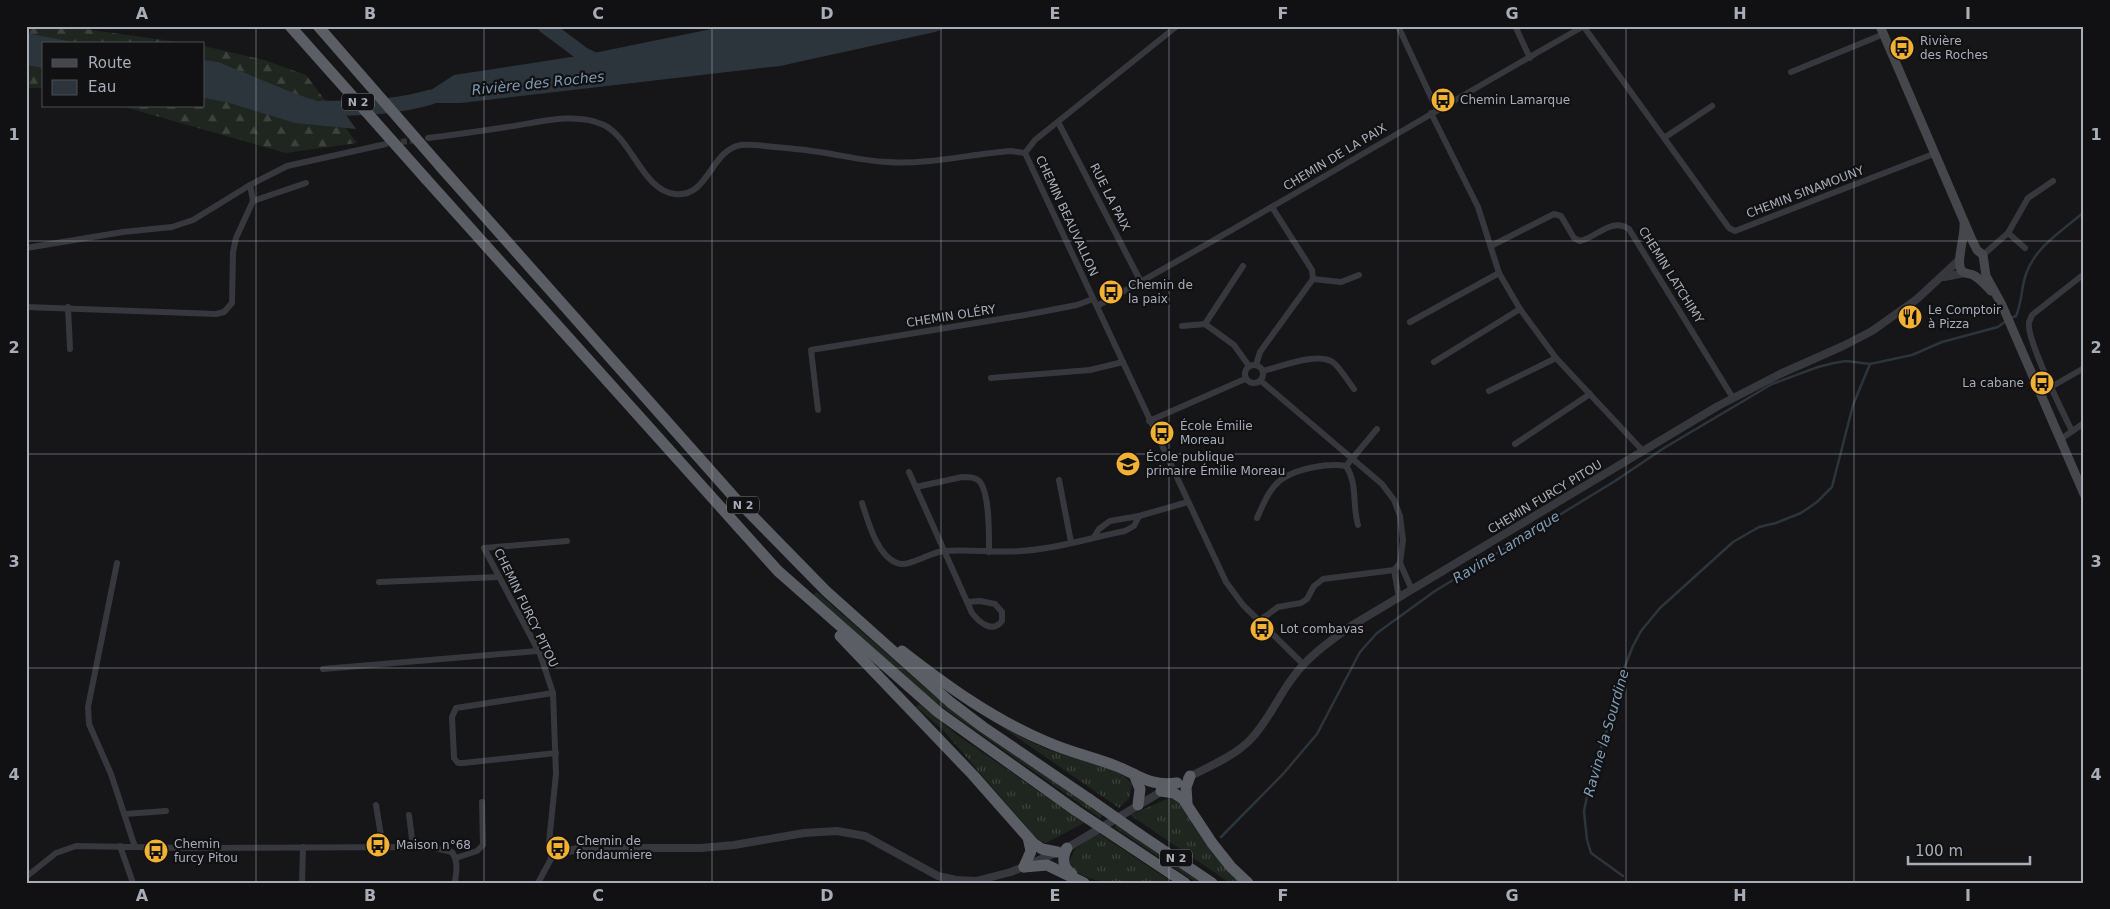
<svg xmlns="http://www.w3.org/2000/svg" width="2110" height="909" font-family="'DejaVu Sans',sans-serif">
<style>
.grass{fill:url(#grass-tufts)}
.forest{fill:url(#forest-firs)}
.water{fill:#2c353c}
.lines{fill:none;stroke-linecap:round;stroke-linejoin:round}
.stream{stroke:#2c353c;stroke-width:2.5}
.river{stroke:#2c353c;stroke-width:15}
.minor-tunnel{stroke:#333438;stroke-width:6;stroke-dasharray:6 3;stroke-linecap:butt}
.minor{stroke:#37383d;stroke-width:6}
.tertiary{stroke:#37383d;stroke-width:8}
.secondary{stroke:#45474d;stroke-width:9}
.trunk{stroke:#5b5e65;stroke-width:11}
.trunk-bridge{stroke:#5b5e65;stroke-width:11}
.grid{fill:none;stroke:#a8adb8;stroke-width:1;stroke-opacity:0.55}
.labels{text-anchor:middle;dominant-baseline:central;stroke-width:4.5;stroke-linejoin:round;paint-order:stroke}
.shield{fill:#111113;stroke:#7b7e86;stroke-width:1}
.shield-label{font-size:11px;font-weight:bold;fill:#a8adb8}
.poi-label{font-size:12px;fill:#a8adb8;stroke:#111113;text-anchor:start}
.street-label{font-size:12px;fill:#a8adb8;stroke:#111113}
.water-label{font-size:14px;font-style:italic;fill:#7f9bb3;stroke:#111113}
.neatline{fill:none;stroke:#a8adb8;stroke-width:2}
.grid-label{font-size:16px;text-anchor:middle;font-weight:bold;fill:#a8adb8}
</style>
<defs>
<pattern id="grass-tufts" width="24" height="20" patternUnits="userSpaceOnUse" patternTransform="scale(1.25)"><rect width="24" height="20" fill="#1e261f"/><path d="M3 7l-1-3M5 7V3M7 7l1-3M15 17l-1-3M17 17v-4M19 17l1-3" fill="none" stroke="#3c433d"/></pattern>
<pattern id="forest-firs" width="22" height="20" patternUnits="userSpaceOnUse" patternTransform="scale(1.25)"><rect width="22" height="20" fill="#1e261f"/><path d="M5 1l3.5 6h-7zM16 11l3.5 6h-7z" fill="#3c433d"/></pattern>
</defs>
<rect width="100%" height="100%" fill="#161618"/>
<g class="grass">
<polygon points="817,592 931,693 1007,750 1103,814 1100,818 928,697 812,595"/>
<polygon points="920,704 956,734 1084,823 1046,843 1038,840 942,729 916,707"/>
<path d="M995,722C1012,731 1029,742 1047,749C1070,759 1117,763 1132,784L1129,799L1119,808Z"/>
<polygon points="1169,798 1176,799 1220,862 1243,883 1230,883 1130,815"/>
<polygon points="1118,823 1205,883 1197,883 1114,827"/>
<path d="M1098,833L1173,883C1144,883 1085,890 1068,863L1075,849Z"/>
</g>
<g class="forest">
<polygon points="26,26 63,26 193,44 44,44 44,88 26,88"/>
<polygon points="204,46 264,60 306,75 357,143 286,153 121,106 204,106"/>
</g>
<g class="water">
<polygon points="726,26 951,26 935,32 780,66 461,103 411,103 454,75 584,55"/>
<polygon points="26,33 83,44 44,44 44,68 26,65"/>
<polygon points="204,60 218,62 296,94 342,109 356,129 295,123 226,102 204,98"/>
</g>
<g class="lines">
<g class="stream">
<path d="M2011,318L2016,316C2022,303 2021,288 2026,274C2035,247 2063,230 2084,212"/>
<polyline points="1221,837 1283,774 1317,734 1360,652 1377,633 1435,591 1615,481 1664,448 1772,384 1818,367 1834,363 1846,361 1870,364"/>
<polyline points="1623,876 1591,853 1587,840 1584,811 1591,777 1611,718 1619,681 1633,646 1641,631 1660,608 1733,542 1759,527 1776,523 1801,513 1817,502 1832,487 1853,405 1870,364 1912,355 1942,342 1998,327 2006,321"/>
<polyline points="1630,882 1632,883"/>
</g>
<g class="river">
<polyline points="545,26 584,55 602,63"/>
<path d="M322,108C358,109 397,107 431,97"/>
</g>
<polyline class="minor-tunnel" points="392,143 417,140"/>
<g class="minor">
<polyline points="1398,26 1437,110"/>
<polyline points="1515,26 1530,58"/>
<polyline points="1584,27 1729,228 1735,231 1936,153"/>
<polyline points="1791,72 1884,34"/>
<polyline points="1431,113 1478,207 1499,273 1520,309 1556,358 1643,451"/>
<polyline points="1058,122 1141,282"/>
<path d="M428,138C454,135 481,131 507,127C536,123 575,111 604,125C632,139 643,191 675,194C709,198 710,150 741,145C751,144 764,146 775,147C787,148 800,149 812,151C837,154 862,161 887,162C928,165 970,154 1011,151L1025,153"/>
<polyline points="1664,138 1712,106"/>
<polyline points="1025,153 1226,582 1243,605 1304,665"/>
<polyline points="1025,153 1035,140 1177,26"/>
<polyline points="253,201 306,183"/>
<polyline points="1272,207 1312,270 1313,279 1341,282 1359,275"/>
<polyline points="2008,233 2025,248"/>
<path d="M1491,246L1554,214L1561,216L1574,238L1580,241C1597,237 1612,217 1629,229L1733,398"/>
<polyline points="26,248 123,232 172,227 193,220 250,185 287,166 386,144"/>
<polyline points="1983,255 2008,233 2028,198 2053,181"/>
<path d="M1097,306C1261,216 1421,118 1584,26"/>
<polyline points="26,307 216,314 224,312 232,303 233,252 236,238 253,201 250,185"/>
<polyline points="68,307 70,349"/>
<polyline points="1410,322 1499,273"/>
<polyline points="1205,324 1243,266"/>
<polyline points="1182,326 1205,324 1234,345 1249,366"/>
<polyline points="1434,362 1520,309"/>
<circle cx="1254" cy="374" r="9"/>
<polyline points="1256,365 1260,352 1313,279"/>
<path d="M1263,371C1280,367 1321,350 1335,364C1342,371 1348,381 1354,389"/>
<polyline points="991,378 1090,370 1123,362"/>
<polyline points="1261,381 1382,484 1394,500 1400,516 1403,540 1400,563 1412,590"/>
<polyline points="2051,387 2084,368"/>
<polyline points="1489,391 1556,358"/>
<polyline points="818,410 811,350 1025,315 1077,305 1093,299"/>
<polyline points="1149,421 1245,379"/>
<path d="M2072,431C2063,413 2026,338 2029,322C2030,320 2031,318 2032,315L2084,274"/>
<polyline points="2061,439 2084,423"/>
<polyline points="1515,444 1590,394"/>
<path d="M909,472L972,613C979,622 992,634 1002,621V612L995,604L980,601L967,602"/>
<polyline points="1059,480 1071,542"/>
<path d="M916,487L962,477C969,477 976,477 980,482C990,495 989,537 989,552"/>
<path d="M862,503C868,521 877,556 897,563C909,568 930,552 944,551C969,549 995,553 1020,551C1055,549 1090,538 1125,531L1134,526L1139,516"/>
<path d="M1257,518C1263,505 1269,488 1282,479C1298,468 1328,463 1346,466"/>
<path d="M1358,525C1352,505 1358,484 1346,466L1377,429"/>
<polyline points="1094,537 1099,529 1110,521 1139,516 1188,502"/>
<polyline points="117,563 88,707 89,724 111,774 135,847"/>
<polyline points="1394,570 1399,598"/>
<polyline points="379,582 499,577"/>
<polyline points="1259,621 1278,607 1301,603 1307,599 1314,586 1323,579 1394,570 1400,563"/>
<polyline points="323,669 537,651"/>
<polyline points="553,693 456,708 452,717 454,758 458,763 463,763 556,753"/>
<polyline points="376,805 383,848"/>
<polyline points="125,814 166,811"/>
<polyline points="409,815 413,847"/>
<polyline points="120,846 133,883"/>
<polyline points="456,858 477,851 483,845 482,802"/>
<path d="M26,877L56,853L76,846L187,848L413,847L435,848L452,852C459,862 456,872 455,883"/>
<polyline points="302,883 303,847"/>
<polyline points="538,883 552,857 549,842 556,774 553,693 540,654 484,548 567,541"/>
</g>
<g class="tertiary">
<polyline points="1944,277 1965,273"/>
<path d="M1187,778C1208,767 1233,757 1250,740C1267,723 1277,699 1291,680C1307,657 1329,642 1351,626L1718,406L1780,374L1843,346L1872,331L1917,299L1958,261"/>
<polyline points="552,857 558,853 583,848 701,848 734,845 804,833 837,831 865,836 938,876 956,880 976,881 1011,872 1067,848 1164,790"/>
</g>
<g class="secondary">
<polyline points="1880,26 1972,240 1977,250 1983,255 1986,276 2002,305 2084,494"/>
<path d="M1964,225C1965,237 1955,264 1962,271C1965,274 1969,273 1973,275C1980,278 1986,286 1991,291"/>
</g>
<g class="trunk">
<polyline points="440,166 733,496 826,591 950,702 983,727 1089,799"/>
<polyline points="426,179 778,571 938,712 1075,810"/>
<polyline points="840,636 973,775 1033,843 1042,849 1057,852"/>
<path d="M902,651C947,686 994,720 1047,742C1069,752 1093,757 1116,766C1139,775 1150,787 1177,783"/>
<polyline points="1134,774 1140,789 1138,805"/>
<polyline points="1161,791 1174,793 1183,799 1212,843 1231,867 1248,883"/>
<polyline points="1187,803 1186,787 1190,776"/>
<polyline points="1139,834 1212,883"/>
<polyline points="1131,847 1185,883"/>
<path d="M1067,848C1062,857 1062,868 1072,874"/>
<polyline points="1024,867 1047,865 1084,883"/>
<polyline points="1024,867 1031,851 1028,837"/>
</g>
<g class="trunk-bridge">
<polyline points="290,26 426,179"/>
<polyline points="318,26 440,166"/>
<polyline points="1089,799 1139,834"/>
<polyline points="1075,810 1131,847"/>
</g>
</g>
<path class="grid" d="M256,26V883M484,26V883M712,26V883M941,26V883M1169,26V883M1398,26V883M1626,26V883M1854,26V883M26,241H2084M26,454H2084M26,668H2084"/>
<defs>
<symbol id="bus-disc" viewBox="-11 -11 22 22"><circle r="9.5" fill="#f2b134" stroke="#111113"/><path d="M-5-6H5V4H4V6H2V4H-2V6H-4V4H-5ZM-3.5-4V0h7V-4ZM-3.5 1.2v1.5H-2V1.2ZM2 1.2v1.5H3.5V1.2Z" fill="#111"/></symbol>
<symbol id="restaurant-disc" viewBox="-11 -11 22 22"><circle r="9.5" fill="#f2b134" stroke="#111113"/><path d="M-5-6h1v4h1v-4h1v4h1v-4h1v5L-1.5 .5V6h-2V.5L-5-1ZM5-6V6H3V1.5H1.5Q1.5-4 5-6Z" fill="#111"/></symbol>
<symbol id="school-disc" viewBox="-11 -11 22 22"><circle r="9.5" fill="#f2b134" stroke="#111113"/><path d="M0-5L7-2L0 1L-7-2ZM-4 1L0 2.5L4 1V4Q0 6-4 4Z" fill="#111"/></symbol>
</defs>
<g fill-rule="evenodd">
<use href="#bus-disc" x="1888" y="34" width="28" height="28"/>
<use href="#bus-disc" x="1429" y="86" width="28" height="28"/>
<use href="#bus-disc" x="1097" y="278" width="28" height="28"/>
<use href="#restaurant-disc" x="1896" y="303" width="28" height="28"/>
<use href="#bus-disc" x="2028" y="369" width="28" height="28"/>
<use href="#bus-disc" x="1148" y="419" width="28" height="28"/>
<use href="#school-disc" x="1114" y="450" width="28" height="28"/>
<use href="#bus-disc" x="1248" y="615" width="28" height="28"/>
<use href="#bus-disc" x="364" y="831" width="28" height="28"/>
<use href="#bus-disc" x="544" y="834" width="28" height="28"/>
<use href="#bus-disc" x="142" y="837" width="28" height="28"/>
</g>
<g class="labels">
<g class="shield">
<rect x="342" y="93.5" width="32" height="17" rx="4"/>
<rect x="727" y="496.5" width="32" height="17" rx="4"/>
<rect x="1160" y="849.5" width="32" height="17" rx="4"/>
</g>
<g class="shield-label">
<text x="358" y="102">N 2</text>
<text x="743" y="505">N 2</text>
<text x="1176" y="858">N 2</text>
</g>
<g class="poi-label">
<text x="1920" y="41">Rivière<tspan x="1920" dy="14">des Roches</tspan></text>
<text x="1460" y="100">Chemin Lamarque</text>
<text x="1128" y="285">Chemin de<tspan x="1128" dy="14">la paix</tspan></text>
<text x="1928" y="310">Le Comptoir<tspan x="1928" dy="14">à Pizza</tspan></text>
<text x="2024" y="383" text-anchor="end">La cabane</text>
<text x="1180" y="426">École Émilie<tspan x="1180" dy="14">Moreau</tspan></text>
<text x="1146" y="457">École publique<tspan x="1146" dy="14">primaire Émilie Moreau</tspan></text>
<text x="1280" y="629">Lot combavas</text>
<text x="576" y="841">Chemin de<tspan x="576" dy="14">fondaumiere</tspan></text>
<text x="174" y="844">Chemin<tspan x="174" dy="14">furcy Pitou</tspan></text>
<text x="396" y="845">Maison n°68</text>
</g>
<g class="street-label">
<text transform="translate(1335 157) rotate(-31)">CHEMIN DE LA PAIX</text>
<text transform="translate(1805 192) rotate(-21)">CHEMIN SINAMOUNY</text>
<text transform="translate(1110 197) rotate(63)">RUE LA PAIX</text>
<text transform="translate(1067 216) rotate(65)">CHEMIN BEAUVALLON</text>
<text transform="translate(1671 275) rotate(58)">CHEMIN LATCHIMY</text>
<text transform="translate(951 316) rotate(-9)">CHEMIN OLÉRY</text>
<text transform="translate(1545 497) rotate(-31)">CHEMIN FURCY PITOU</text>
<text transform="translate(526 608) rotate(64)">CHEMIN FURCY PITOU</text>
</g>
<g class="water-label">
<text transform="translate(538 83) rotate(-6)">Rivière des Roches</text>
<text transform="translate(1506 547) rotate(-32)">Ravine Lamarque</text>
<text transform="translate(1606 733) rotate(-74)">Ravine la Sourdine</text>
</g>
</g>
<rect width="2110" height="909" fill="none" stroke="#111113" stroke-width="55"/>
<rect x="42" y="42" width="162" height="65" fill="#111113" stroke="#4d4f55"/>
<rect x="52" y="59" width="25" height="8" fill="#45474d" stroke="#4d4f55"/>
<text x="88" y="68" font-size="15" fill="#a8adb8">Route</text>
<rect x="52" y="80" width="25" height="15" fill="#2c353c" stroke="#4d4f55"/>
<text x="88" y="92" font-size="15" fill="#a8adb8">Eau</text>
<path d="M1908 856v8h122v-8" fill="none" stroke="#a8adb8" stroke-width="2.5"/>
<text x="1915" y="856" font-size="15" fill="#a8adb8" stroke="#111113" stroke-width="4" paint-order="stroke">100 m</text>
<rect x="28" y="28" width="2054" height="854" class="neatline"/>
<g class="grid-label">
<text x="142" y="19">A</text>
<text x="370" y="19">B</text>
<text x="598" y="19">C</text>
<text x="827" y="19">D</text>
<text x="1055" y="19">E</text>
<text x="1283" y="19">F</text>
<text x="1512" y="19">G</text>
<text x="1740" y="19">H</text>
<text x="1968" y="19">I</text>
<text x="14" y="140">1</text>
<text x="2096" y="140">1</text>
<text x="14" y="353">2</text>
<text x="2096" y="353">2</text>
<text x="14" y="567">3</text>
<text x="2096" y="567">3</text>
<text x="14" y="780">4</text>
<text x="2096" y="780">4</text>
<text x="142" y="901">A</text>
<text x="370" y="901">B</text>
<text x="598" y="901">C</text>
<text x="827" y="901">D</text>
<text x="1055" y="901">E</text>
<text x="1283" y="901">F</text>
<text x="1512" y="901">G</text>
<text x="1740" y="901">H</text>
<text x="1968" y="901">I</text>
</g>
</svg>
